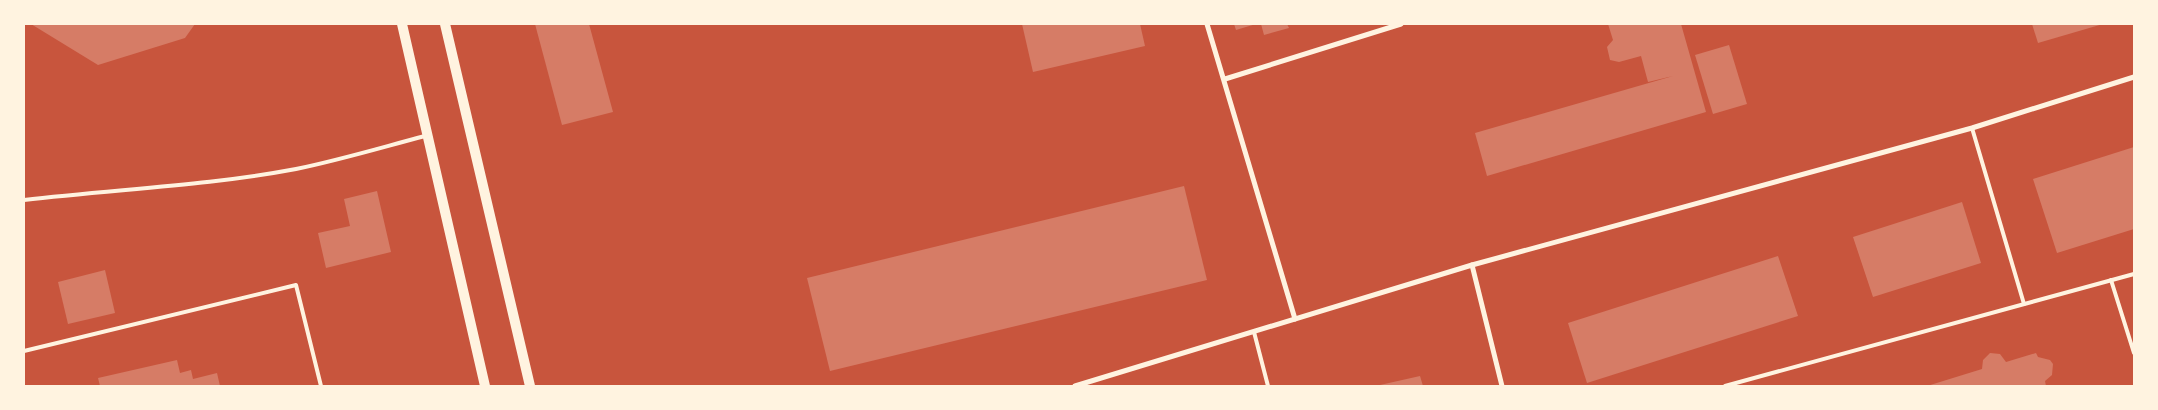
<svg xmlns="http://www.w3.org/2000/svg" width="2158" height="410" font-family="'Crimson Pro',serif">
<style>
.building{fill:#d67c66}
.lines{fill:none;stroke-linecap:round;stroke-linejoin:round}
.service{stroke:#fff3e0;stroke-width:4}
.minor{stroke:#fff3e0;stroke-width:5}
.secondary{stroke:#fff3e0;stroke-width:10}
</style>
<rect width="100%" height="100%" fill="#c8553d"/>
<g class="building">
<polygon points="31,24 195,24 185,38 98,65"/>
<polygon points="535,24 589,24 613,112 562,125"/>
<polygon points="1022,24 1140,24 1145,46 1033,72"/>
<polygon points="1234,24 1256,24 1236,30"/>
<polygon points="1261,24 1287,24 1289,28 1264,35"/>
<polygon points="1608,24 1681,24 1706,112 1487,176 1475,133 1673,76 1648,82 1641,56 1619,62 1610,60 1607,47 1613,40"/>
<polygon points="2032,24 2103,24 2038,43"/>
<polygon points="1729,45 1747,104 1713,114 1695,55"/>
<polygon points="2134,147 2134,229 2057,253 2033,179"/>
<polygon points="1184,186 1207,280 830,371 807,278"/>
<polygon points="377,191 391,252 326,268 318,233 350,226 344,199"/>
<polygon points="1962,202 1981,263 1873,297 1853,237"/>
<polygon points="1778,256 1798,316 1587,383 1568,323"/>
<polygon points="105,270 115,313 68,324 58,282"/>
<polygon points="1990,353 2000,354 2006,362 2036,353 2038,357 2050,360 2053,364 2052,375 2045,381 2046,386 1927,386 1982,369 1983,360"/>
<polygon points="177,360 180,373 191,370 193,379 217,373 220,386 100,386 98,378"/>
<polygon points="1420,376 1423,386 1380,386 1380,385"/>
</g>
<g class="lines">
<g class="service">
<polyline points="1972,128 2024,304"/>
<path d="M24,200C115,189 206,186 296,169C340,160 383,147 425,136"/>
<polyline points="2111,280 2134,353"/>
<polyline points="1254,332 1268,386"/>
<polyline points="24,351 296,285 321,386"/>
<polyline points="1725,386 2134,274"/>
</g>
<g class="minor">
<polyline points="1207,24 1295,319"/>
<polyline points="1225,79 1401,24"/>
<polyline points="1472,265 1502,386"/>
<polyline points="1075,386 1472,265 1972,128 2134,77"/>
</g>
<g class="secondary">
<polyline points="402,24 485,386"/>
<polyline points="445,24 530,386"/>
</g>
</g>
<rect width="2158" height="410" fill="none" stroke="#fff3e0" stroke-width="50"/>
</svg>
